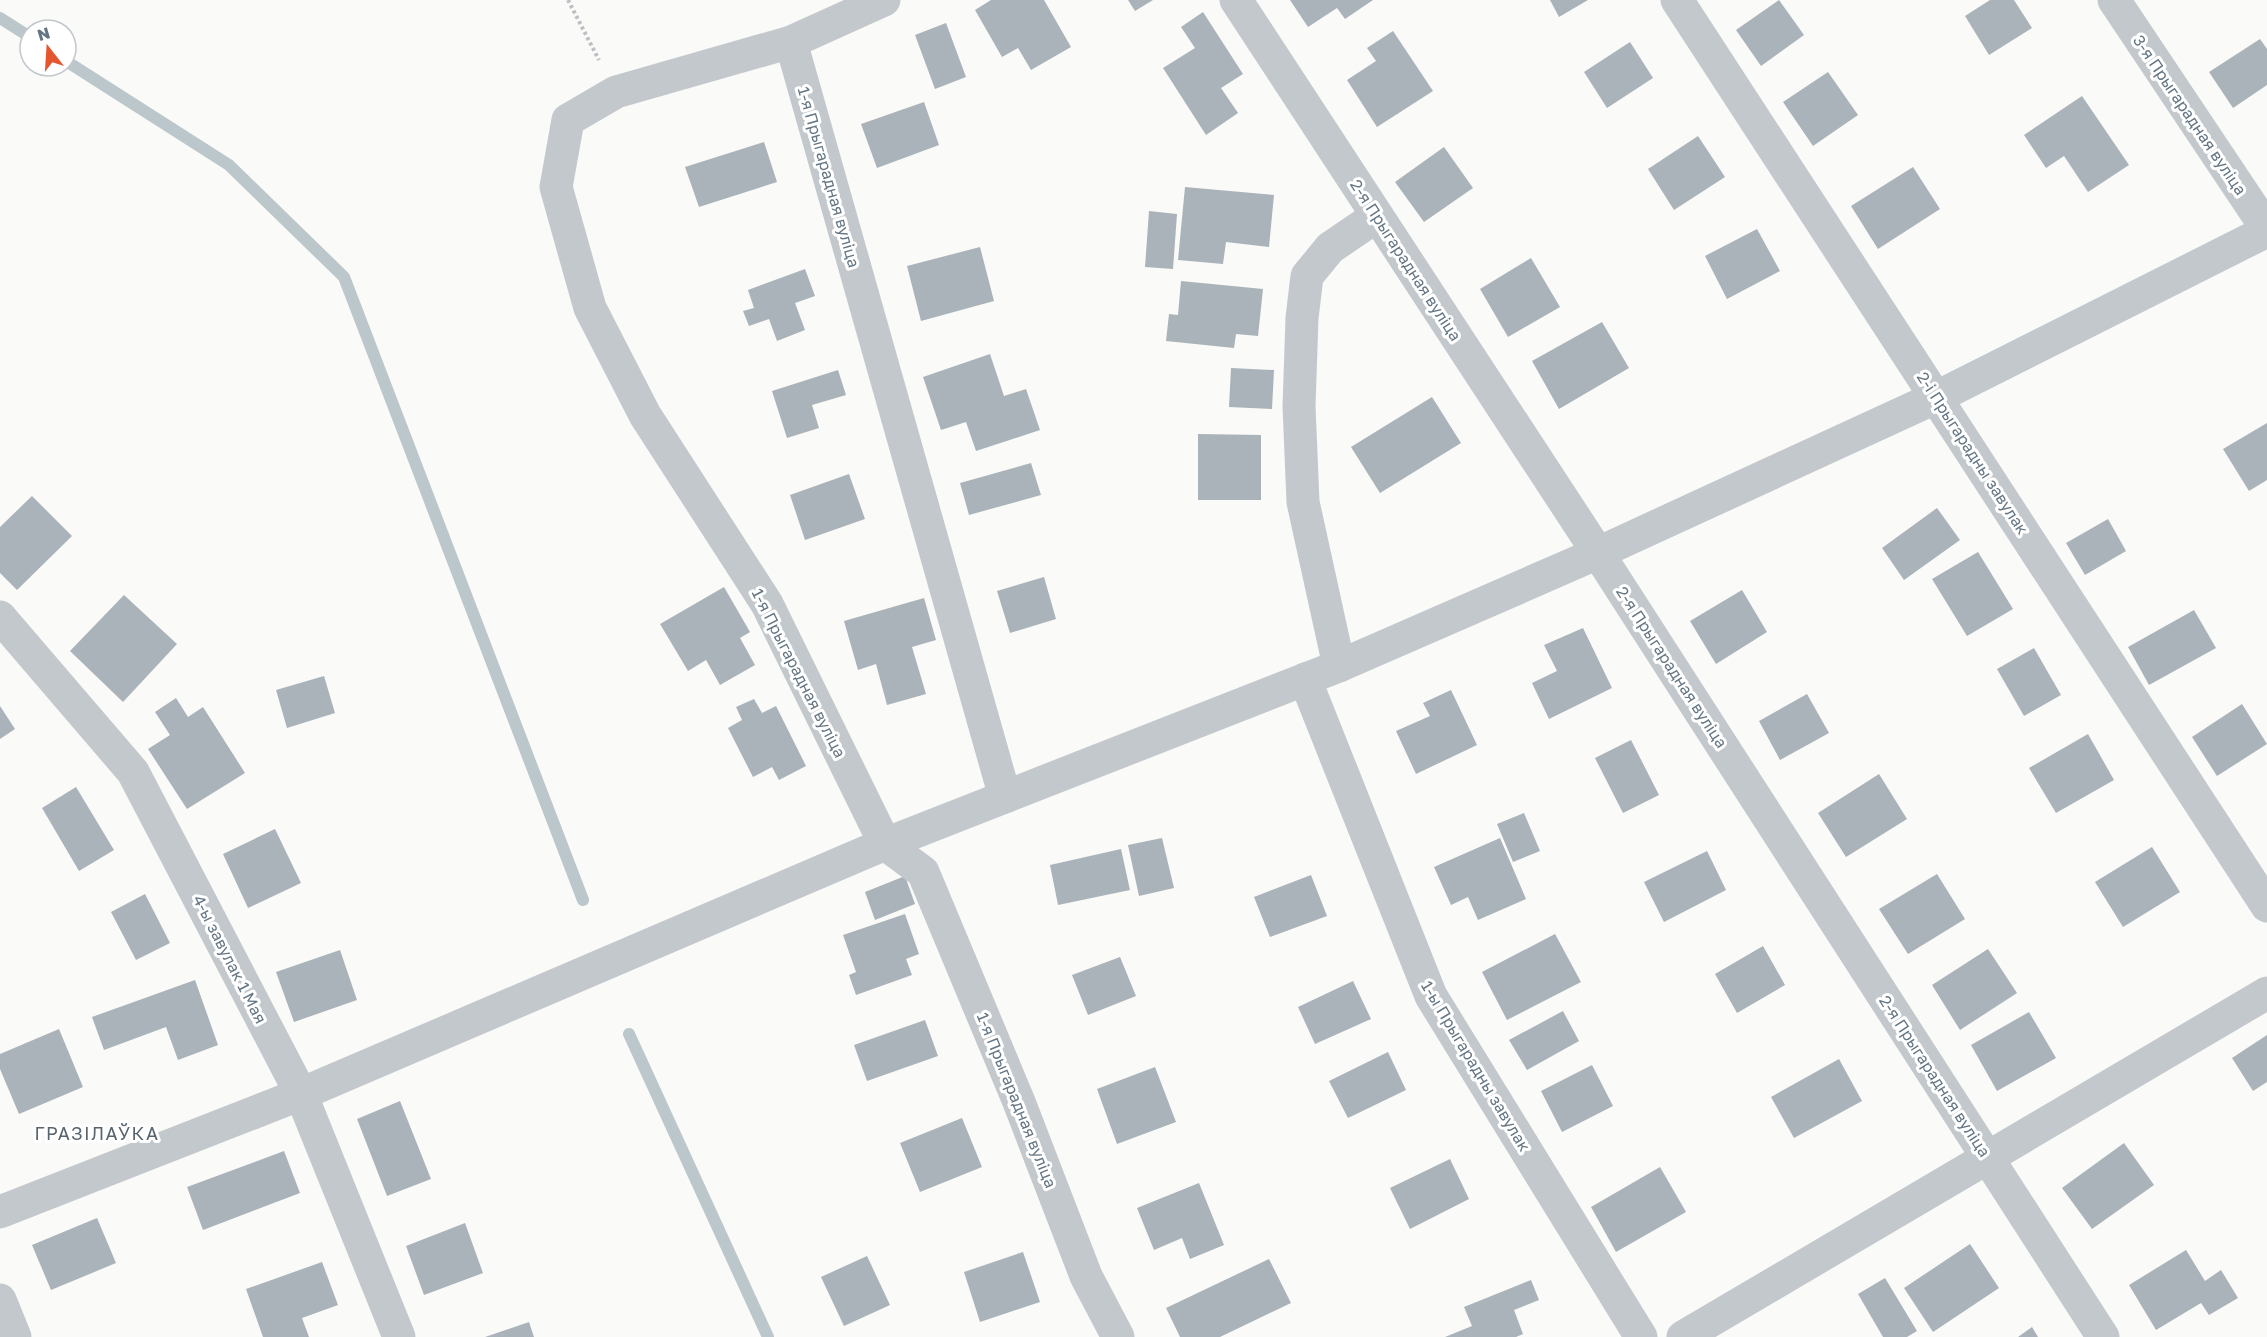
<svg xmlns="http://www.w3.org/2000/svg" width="2267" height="1337" font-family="'Golos Text',sans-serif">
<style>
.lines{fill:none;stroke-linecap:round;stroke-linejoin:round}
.stream{stroke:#bbc7cb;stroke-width:12}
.building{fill:#aab3b9}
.path{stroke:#bbbfc2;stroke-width:4;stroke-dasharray:3 3;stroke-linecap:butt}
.minor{stroke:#c3c8cc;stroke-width:33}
.labels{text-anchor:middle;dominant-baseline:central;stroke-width:6;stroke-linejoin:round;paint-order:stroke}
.street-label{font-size:16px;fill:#657683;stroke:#fff}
.neighbourhood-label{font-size:18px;letter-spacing:1.5px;fill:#57646e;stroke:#fff}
</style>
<rect width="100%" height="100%" fill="#fafaf8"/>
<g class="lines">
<g class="stream">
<polyline points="0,18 30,37"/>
<polyline points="66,61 229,165 344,277 583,900"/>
<polyline points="629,1034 768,1337"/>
</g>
</g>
<g class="building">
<polygon points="991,0 1044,0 1071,47 1031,70 1018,48 1002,57 975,10"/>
<polygon points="1128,0 1153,0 1135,11"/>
<polygon points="1290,0 1373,0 1345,19 1337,8 1308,27"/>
<polygon points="1550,0 1588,0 1559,17"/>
<polygon points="1779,0 1804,35 1761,66 1736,30"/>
<polygon points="1990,0 2014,0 2032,28 1989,55 1965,16"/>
<polygon points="1203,12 1243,74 1221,88 1238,113 1206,135 1163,68 1195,48 1181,27"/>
<polygon points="946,23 966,77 935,89 915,35"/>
<polygon points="1393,31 1433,91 1377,127 1347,80 1376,61 1367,48"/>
<polygon points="2260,39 2267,49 2267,85 2233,108 2209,72"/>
<polygon points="1630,42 1653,78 1607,108 1584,72"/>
<polygon points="1828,72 1858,115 1813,146 1783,102"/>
<polygon points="2082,96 2129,165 2088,192 2064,156 2046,168 2024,135"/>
<polygon points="924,102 939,145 877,168 861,124"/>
<polygon points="1698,136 1725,177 1674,210 1648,169"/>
<polygon points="764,142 777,182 699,207 685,167"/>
<polygon points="1444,147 1473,188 1424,222 1395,182"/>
<polygon points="1913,167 1940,209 1878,249 1851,206"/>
<polygon points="1185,187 1274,195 1269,247 1226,242 1223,264 1178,260"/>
<polygon points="1149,211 1177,214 1173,269 1145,267"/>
<polygon points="1757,229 1780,271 1727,299 1705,256"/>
<polygon points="980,247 994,301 921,321 907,266"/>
<polygon points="1531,258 1560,307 1508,337 1480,289"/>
<polygon points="805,269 815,296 795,303 805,330 777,341 769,319 749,326 743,311 754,308 748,290"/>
<polygon points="1181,281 1263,289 1258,336 1236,334 1234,348 1166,341 1169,314 1178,315"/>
<polygon points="1602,322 1629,368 1559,409 1532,361"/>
<polygon points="990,354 1004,396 1026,389 1040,430 976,451 966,422 941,430 923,377"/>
<polygon points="1231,368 1274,370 1272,409 1229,407"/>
<polygon points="838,370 846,395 812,405 819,428 787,438 772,391"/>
<polygon points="1432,397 1461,443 1380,493 1351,447"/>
<polygon points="2267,423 2267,480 2249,491 2223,449"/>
<polygon points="1198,434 1261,435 1261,500 1198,500"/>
<polygon points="1031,463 1041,495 969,515 960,483"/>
<polygon points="849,474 865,519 805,540 790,495"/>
<polygon points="32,496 72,536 17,590 0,573 0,527"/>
<polygon points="1937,508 1960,540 1904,580 1882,548"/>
<polygon points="2108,519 2126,551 2085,575 2066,543"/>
<polygon points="1978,552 2013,609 1967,636 1932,579"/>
<polygon points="1044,577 1056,619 1010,633 997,591"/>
<polygon points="724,587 750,632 740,638 755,665 720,685 706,660 688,671 660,624"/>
<polygon points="1742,590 1767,632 1716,664 1690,621"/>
<polygon points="124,595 177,644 123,702 70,651"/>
<polygon points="924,598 936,640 912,647 926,694 887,705 876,664 858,670 844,621"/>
<polygon points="2194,610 2216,648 2149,685 2128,647"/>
<polygon points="1583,628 1612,688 1549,719 1532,683 1557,671 1544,645"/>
<polygon points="2034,648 2061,695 2024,716 1997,669"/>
<polygon points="324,676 335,713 287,728 276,690"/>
<polygon points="1451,690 1477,745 1416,774 1396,731 1430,716 1423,703"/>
<polygon points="1807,694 1829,733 1780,760 1759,721"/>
<polygon points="176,698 188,717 203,707 245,773 187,809 148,749 170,735 155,712"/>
<polygon points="754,699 762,713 776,706 806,766 779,780 772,767 753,777 728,728 742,720 736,707"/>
<polygon points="2242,704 2267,744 2217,776 2192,737"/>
<polygon points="0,706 15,729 0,739"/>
<polygon points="2088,734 2114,780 2056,813 2029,768"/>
<polygon points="1631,740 1659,795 1623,813 1595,758"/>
<polygon points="1879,774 1907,819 1846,857 1818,813"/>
<polygon points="76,787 114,850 79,871 42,808"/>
<polygon points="1524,813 1540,851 1513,862 1497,824"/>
<polygon points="275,829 301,883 248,908 223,854"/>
<polygon points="1162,838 1174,888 1139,896 1128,845"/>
<polygon points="1500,838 1526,899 1478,920 1468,897 1451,905 1434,867"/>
<polygon points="2152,847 2180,892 2123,927 2095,882"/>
<polygon points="1121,849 1130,890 1058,905 1050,865"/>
<polygon points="1707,851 1726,890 1664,922 1644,882"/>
<polygon points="1937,874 1965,919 1908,954 1879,909"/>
<polygon points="1311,875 1327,916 1270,937 1254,897"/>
<polygon points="905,876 915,904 875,920 865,892"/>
<polygon points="145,894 170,943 136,960 111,912"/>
<polygon points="905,914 919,954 906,959 912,975 856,995 849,975 856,972 843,935"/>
<polygon points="1555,934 1581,982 1507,1020 1482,972"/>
<polygon points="1763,946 1785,985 1737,1013 1715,974"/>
<polygon points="1988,949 2017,993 1960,1030 1932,985"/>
<polygon points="340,950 357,1000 294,1022 276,972"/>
<polygon points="1120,957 1136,996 1088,1015 1072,975"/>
<polygon points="195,980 218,1045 178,1060 166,1027 104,1050 92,1017"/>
<polygon points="1353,981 1371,1019 1315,1044 1298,1007"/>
<polygon points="1563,1011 1579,1041 1527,1070 1509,1040"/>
<polygon points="2029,1012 2056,1058 1997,1091 1971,1045"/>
<polygon points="925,1020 938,1056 867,1081 854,1045"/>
<polygon points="59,1029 83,1087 19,1114 0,1069 0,1054"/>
<polygon points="2267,1035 2267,1082 2253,1091 2232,1058"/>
<polygon points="1388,1052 1406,1090 1348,1118 1329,1081"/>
<polygon points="1839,1059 1862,1101 1794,1138 1771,1097"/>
<polygon points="1592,1065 1613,1106 1562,1132 1541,1091"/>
<polygon points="1155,1067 1176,1122 1117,1144 1097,1089"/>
<polygon points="400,1101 431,1179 387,1196 357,1119"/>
<polygon points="962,1118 982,1167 920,1192 900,1143"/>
<polygon points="2124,1143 2154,1185 2092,1229 2062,1188"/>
<polygon points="284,1151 300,1193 203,1230 187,1187"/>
<polygon points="1450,1159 1469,1199 1410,1229 1390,1188"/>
<polygon points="1660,1167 1686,1212 1616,1252 1591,1207"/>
<polygon points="1199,1183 1224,1245 1190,1259 1182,1238 1154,1250 1137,1208"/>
<polygon points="97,1218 116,1263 51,1290 32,1245"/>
<polygon points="465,1223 483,1273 424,1295 406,1246"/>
<polygon points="1970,1244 1999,1288 1933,1332 1904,1288"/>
<polygon points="2186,1250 2205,1281 2221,1270 2238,1298 2209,1315 2201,1303 2156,1330 2129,1285"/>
<polygon points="1023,1252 1040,1302 980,1322 964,1272"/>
<polygon points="867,1256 890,1305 844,1326 821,1277"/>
<polygon points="1269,1259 1291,1303 1220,1337 1180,1337 1166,1308"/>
<polygon points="322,1262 338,1305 302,1318 309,1337 263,1337 246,1289"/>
<polygon points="1885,1278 1917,1331 1907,1337 1883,1337 1858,1294"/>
<polygon points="1531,1280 1539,1300 1514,1310 1523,1334 1516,1337 1445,1337 1472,1326 1464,1307"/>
<polygon points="529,1322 534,1337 485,1337"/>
<polygon points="2032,1327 2038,1337 2018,1337"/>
</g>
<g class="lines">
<polyline class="path" points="568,0 599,60"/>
<g class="minor">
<polyline points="884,0 791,42 616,92 568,120 556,187 590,308 645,415 767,604 885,844 923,872 1019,1102 1086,1276 1118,1337"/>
<polyline points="1236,0 1598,553 2103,1337"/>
<polyline points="1677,0 2267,906"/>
<polyline points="2114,0 2267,229"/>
<polyline points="791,42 1005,797"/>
<polyline points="0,617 133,772 301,1094 399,1337"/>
<polyline points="1339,666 1303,502 1299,406 1302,318 1307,276 1330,248 1377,216"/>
<polyline points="1305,679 1431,996 1641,1337"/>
<polyline points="0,1212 301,1094 885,844 1339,666 1598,553 1937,397 2267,231"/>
<polyline points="0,1300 15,1337"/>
<polyline points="1683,1337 2267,993"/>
</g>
</g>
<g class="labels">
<g class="street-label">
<text transform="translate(2190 115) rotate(56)">3-я Прыгарадная вуліца</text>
<text transform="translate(829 177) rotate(74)">1-я Прыгарадная вуліца</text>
<text transform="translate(1406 260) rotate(57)">2-я Прыгарадная вуліца</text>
<text transform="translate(1973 453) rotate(57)">2-і Прыгарадны завулак</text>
<text transform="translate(1672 667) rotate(57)">2-я Прыгарадная вуліца</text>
<text transform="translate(799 673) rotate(63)">1-я Прыгарадная вуліца</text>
<text transform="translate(230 959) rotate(63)">4-ы завулак 1 Мая</text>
<text transform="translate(1476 1066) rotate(59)">1-ы Прыгарадны завулак</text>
<text transform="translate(1935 1076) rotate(57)">2-я Прыгарадная вуліца</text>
<text transform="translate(1017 1100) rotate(68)">1-я Прыгарадная вуліца</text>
</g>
<g class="neighbourhood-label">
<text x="97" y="1133">ГРАЗІЛАЎКА</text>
</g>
</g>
<g transform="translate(48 48) rotate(343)"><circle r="28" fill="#ffffff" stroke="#c1c8cd" stroke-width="1.5"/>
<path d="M0-4.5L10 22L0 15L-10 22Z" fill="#e4572e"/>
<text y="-9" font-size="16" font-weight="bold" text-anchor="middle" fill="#657683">N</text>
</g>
</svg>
